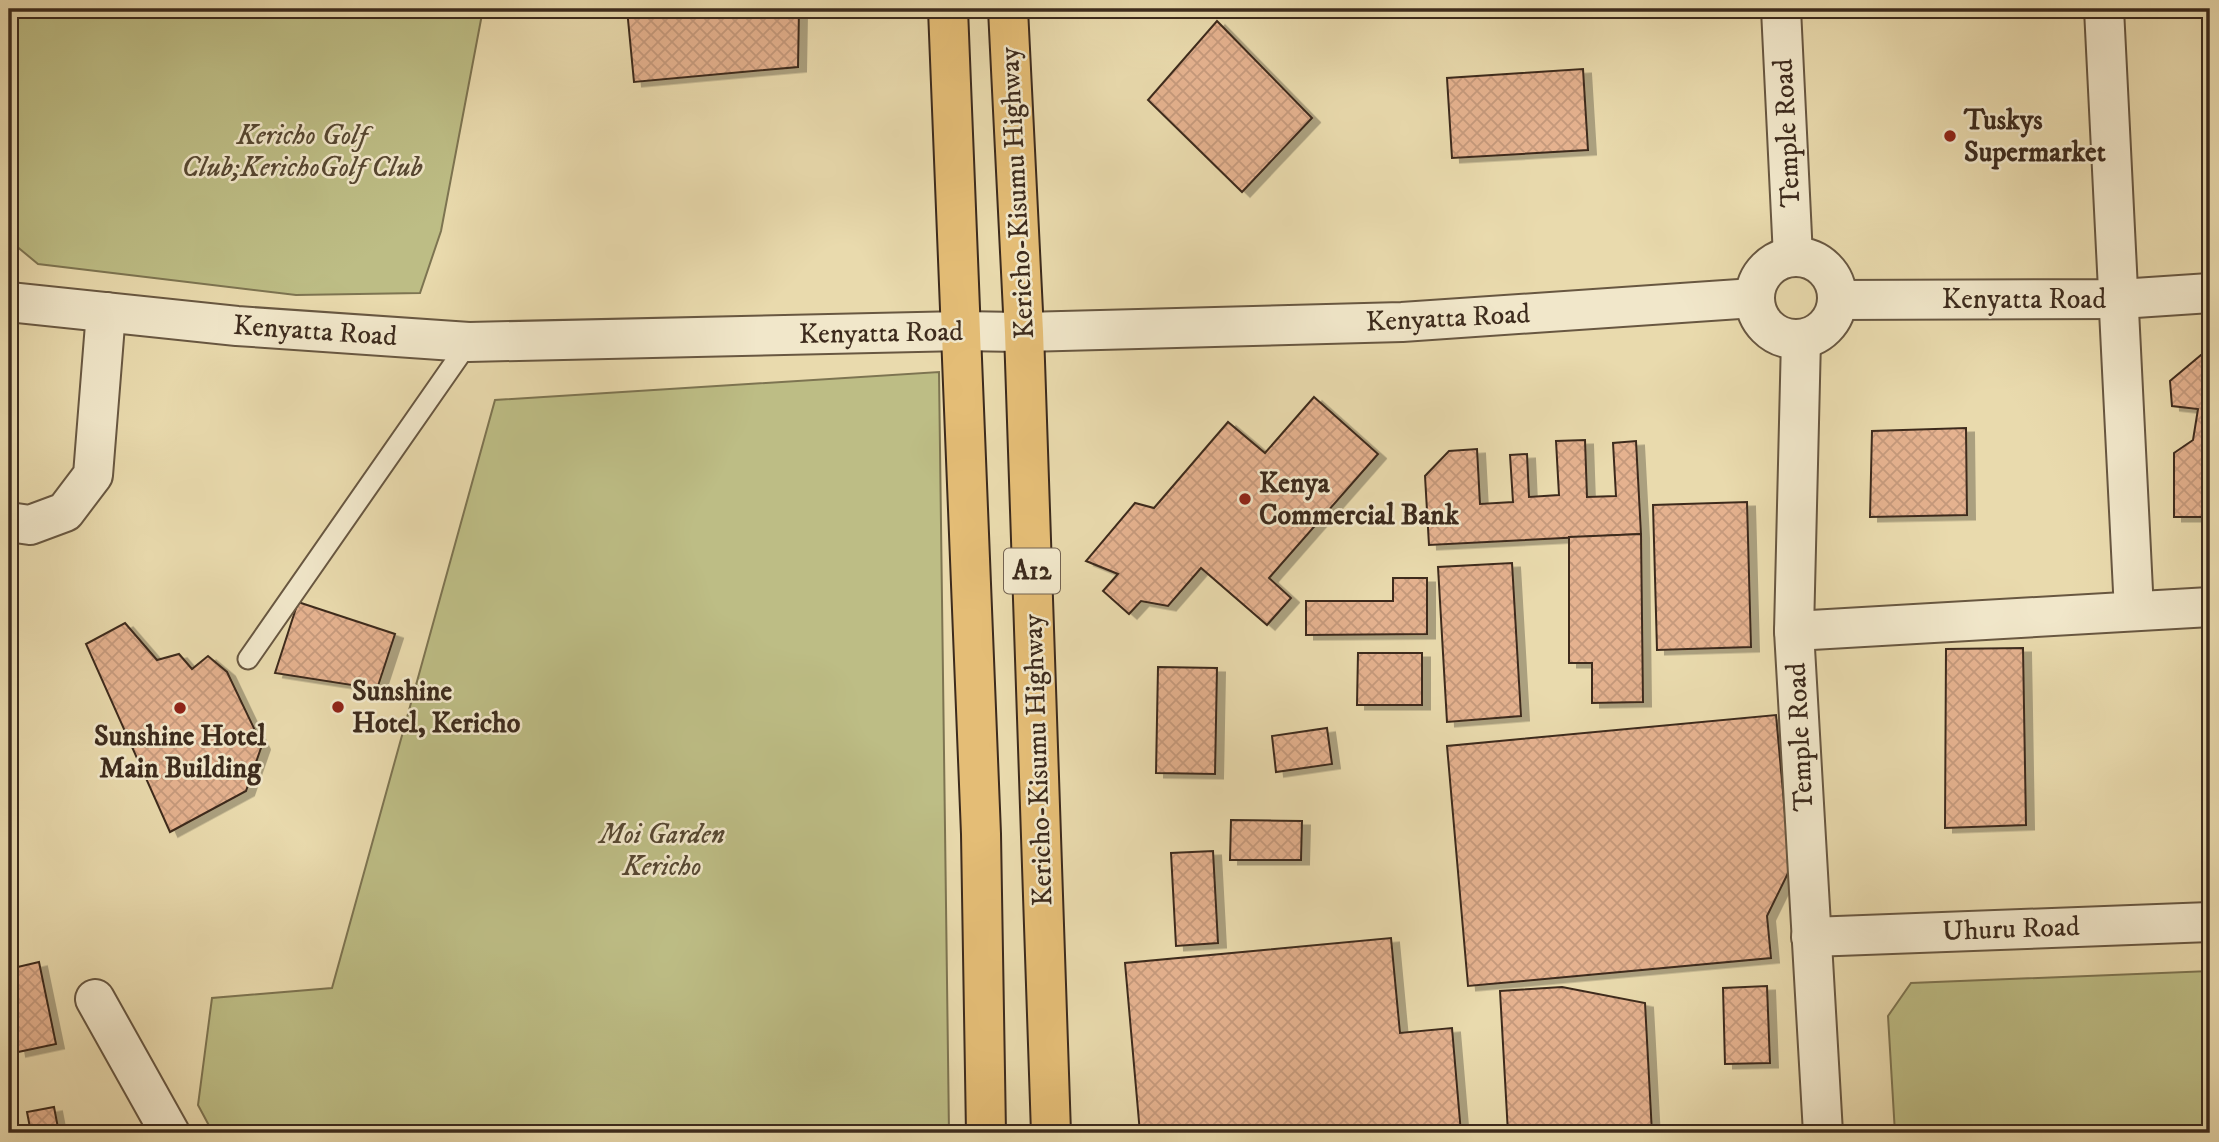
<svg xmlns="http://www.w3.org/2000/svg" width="2219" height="1142" font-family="'IM FELL DW Pica',serif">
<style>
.green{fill:#bdbd85;stroke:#7d7451;stroke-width:2}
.building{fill:url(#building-cross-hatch);stroke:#3d2b1d;stroke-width:2;filter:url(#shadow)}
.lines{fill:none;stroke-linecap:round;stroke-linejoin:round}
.service-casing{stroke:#685741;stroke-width:23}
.minor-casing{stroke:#685741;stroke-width:42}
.trunk-casing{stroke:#3d2b1d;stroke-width:42}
.service{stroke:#f1e7ca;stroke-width:19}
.minor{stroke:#f1e7ca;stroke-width:38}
.trunk{stroke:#e4bd76;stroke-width:38}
.poi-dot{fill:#8f2418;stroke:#f1e7ca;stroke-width:2.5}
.labels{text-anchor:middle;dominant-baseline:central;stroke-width:5;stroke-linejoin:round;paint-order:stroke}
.shield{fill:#f1e7ca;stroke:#736351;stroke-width:2}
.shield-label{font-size:26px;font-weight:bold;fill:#3d2b1d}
.poi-label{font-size:28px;font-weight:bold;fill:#3d2b1d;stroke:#f1e7ca;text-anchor:start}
.street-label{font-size:28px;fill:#3d2b1d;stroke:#f1e7ca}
.park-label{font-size:28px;font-style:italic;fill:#574832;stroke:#f1e7ca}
</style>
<defs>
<pattern id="building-cross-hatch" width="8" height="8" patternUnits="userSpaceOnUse" patternTransform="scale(1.75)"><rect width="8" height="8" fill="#e5b28f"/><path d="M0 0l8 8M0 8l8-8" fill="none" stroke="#c5997b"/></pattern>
<filter id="shadow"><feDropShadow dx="8" dy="4.5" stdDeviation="0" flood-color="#0004"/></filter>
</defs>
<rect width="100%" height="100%" fill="#e9daad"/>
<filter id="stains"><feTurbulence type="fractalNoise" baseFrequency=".00286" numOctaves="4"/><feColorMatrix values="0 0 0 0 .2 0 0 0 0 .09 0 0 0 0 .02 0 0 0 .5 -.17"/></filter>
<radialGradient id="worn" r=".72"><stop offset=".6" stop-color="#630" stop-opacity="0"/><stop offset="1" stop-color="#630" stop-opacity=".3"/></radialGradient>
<g class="green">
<polygon points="9,9 483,9 441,231 420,293 296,295 38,264 9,240"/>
<polygon points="939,372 949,1133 213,1133 198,1105 212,998 332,988 495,400"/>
<polygon points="2210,971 2210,1133 1895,1133 1888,1016 1911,983"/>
</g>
<g class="building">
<polygon points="627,9 799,9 798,67 634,82"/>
<polygon points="1217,21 1312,118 1242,192 1148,100"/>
<polygon points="1583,69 1588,150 1452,158 1447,78"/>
<polygon points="2210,354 2210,578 2207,578 2207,517 2174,517 2174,453 2193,440 2198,409 2172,406 2170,381 2201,355"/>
<polygon points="1314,397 1378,454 1269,578 1291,598 1267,625 1201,568 1168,606 1141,601 1129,614 1103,591 1118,574 1086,561 1135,503 1154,508 1228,422 1265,453"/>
<polygon points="1966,428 1967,515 1870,517 1872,431"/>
<polygon points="1585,440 1587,497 1616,496 1613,443 1636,441 1641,534 1429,545 1425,476 1449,451 1477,449 1480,504 1513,502 1510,455 1527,454 1529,497 1559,495 1556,441"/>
<polygon points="1747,502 1751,647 1657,650 1653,505"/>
<polygon points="1641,534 1643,702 1592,703 1592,663 1569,663 1569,537"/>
<polygon points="1512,563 1521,716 1447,722 1438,567"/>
<polygon points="1393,578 1427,578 1427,634 1306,635 1306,601 1393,601"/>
<polygon points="298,602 395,634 377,689 275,673"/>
<polygon points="125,623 157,660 179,654 192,669 208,656 227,672 262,745 246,791 170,832 86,644"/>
<polygon points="2023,648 2026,825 1945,828 1946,649"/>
<polygon points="1358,653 1422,653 1422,705 1357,705"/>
<polygon points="1158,667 1217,668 1215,774 1156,773"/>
<polygon points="1776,715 1790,869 1767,916 1771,958 1468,986 1447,746"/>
<polygon points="1327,728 1332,764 1276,772 1272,736"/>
<polygon points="1231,820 1302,821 1301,860 1230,860"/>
<polygon points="1213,851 1218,943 1176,946 1171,853"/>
<polygon points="1391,938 1400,1033 1452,1028 1461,1133 1140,1133 1125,963"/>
<polygon points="39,962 56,1044 18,1052 13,1023 9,1024 9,969"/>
<polygon points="1767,986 1770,1063 1725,1064 1723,988"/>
<polygon points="1562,987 1645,1003 1652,1133 1508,1133 1500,991"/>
<polygon points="54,1107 59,1133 31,1133 27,1112"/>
</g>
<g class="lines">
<defs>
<polyline id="service" points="248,659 469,342"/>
<g id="minor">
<polyline points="1781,9 1793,257"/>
<polyline points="2104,9 2134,611"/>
<circle cx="1796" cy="298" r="41"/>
<polyline points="1837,300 2120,299 2210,293"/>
<polyline points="9,302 237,326 469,342 962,331 1024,332 1402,322 1754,298"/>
<polyline points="1801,339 1794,631 1823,1133"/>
<polyline points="9,522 30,525 65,512 93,475 106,312"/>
<polyline points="1794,631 2210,607"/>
<polyline points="1811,937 2210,922"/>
<polyline points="95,999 170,1133"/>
</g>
<g id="trunk">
<polyline points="948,9 981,834 986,1133"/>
<polyline points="1008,9 1024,332 1051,1133"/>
</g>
</defs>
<use href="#service" class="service-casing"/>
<use href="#minor" class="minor-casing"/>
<use href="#trunk" class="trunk-casing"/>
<use href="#service" class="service"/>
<use href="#minor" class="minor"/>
<use href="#trunk" class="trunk"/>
</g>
<g class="poi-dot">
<circle cx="1950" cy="136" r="7"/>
<circle cx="1245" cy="499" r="7"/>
<circle cx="338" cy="707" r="7"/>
<circle cx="180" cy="708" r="7"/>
</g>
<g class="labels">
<rect class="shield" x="1004" y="548.5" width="56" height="45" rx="5"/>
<g class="shield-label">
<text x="1032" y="571">A12</text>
</g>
<g class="poi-label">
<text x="1964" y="120">Tuskys<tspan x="1964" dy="32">Supermarket</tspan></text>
<text x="1259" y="483">Kenya<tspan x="1259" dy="32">Commercial Bank</tspan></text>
<text x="352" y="691">Sunshine<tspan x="352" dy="32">Hotel, Kericho</tspan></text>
<text x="180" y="736" text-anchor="middle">Sunshine Hotel<tspan x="180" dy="32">Main Building</tspan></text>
</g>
<g class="street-label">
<text transform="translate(1787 133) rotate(-93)">Temple Road</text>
<text transform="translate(1017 193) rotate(-93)">Kericho-Kisumu Highway</text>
<text x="2024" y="299">Kenyatta Road</text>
<text transform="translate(1448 318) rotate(-3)">Kenyatta Road</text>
<text transform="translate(315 331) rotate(4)">Kenyatta Road</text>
<text transform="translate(881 333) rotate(-1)">Kenyatta Road</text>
<text transform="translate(1800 737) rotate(-93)">Temple Road</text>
<text transform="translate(1038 760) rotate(-92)">Kericho-Kisumu Highway</text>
<text transform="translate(2011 929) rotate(-2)">Uhuru Road</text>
</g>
<g class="park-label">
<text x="302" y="135">Kericho Golf<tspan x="302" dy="32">Club;KerichoGolf Club</tspan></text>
<text x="662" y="834">Moi Garden<tspan x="662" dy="32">Kericho</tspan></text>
</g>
</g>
<rect width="2219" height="1142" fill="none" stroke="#e9daad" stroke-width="35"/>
<rect x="10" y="10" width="2198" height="1121" fill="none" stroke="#3d2b1d" stroke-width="3.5"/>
<rect x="18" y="18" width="2184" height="1107" fill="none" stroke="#3d2b1d" stroke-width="2"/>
<rect width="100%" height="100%" filter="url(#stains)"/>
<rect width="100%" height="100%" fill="url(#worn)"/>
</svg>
